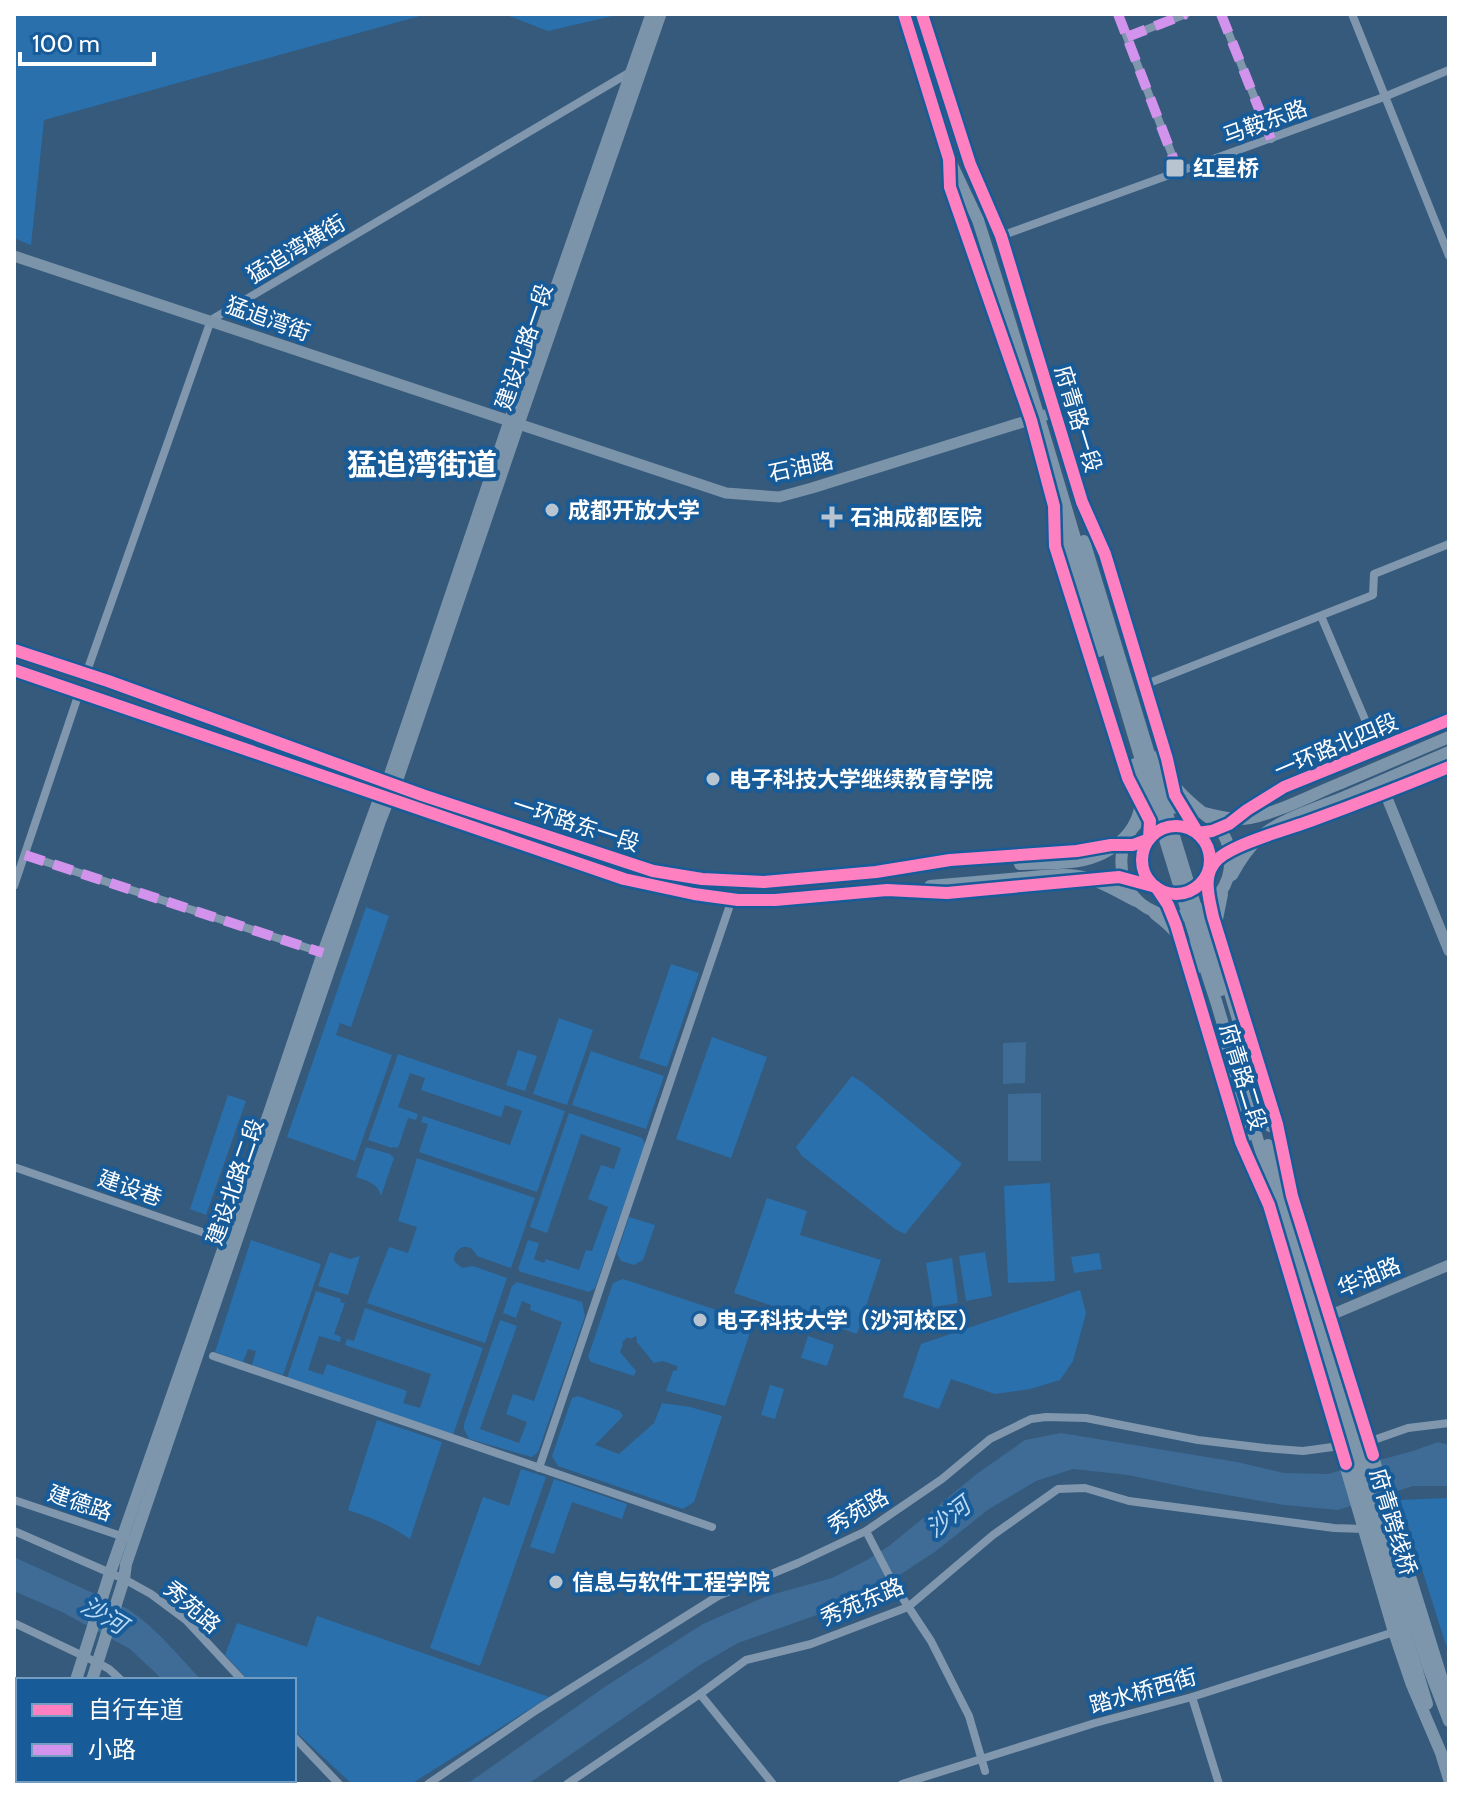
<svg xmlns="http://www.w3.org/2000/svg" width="1463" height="1798" font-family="Cabin,'Noto Sans SC',sans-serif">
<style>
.green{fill:#2a70ad}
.water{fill:#3e6c97}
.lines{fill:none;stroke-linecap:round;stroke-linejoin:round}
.street{stroke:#8097ae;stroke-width:8}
.secondary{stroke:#7b94aa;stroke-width:11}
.primary{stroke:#7d96ac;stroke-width:12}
.primary-bridge{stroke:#7d96ac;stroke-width:12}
.quiet{stroke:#d193ec;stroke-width:10;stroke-dasharray:20 10;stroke-linecap:butt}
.cycleway-casing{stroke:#185b99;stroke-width:17}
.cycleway{stroke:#ff80c0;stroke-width:12}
.poi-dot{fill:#b8c5d1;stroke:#185b99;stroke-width:3}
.labels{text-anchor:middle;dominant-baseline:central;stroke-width:8;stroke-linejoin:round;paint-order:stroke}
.street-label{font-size:22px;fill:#fff;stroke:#185b99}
.poi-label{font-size:22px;font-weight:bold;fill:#fff;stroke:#185b99;text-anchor:start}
.water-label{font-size:24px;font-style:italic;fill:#b9dbf8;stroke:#185b99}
.district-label{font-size:30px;font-weight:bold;fill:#fff;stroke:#185b99}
</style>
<rect width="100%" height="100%" fill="#355a7c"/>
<g class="green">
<polygon points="14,14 427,14 44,120 31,245 14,238"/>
<polygon points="504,14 621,14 548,31"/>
<polygon points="366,907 389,916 351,1027 340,1023 336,1035 392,1055 355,1161 287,1137"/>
<polygon points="671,964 699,973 667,1067 639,1058"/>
<polygon points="559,1018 593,1030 567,1105 533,1094"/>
<polygon points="712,1037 767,1057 731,1158 676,1139"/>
<polygon points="518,1050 537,1056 525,1091 506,1085"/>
<polygon points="591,1051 664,1076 646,1129 572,1105"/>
<polygon points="398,1054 565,1111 537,1192 419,1152 428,1124 421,1122 423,1116 510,1145 522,1111 505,1105 501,1117 421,1090 425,1078 410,1073 398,1107 418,1114 416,1120 408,1118 398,1148 393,1147 392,1148 368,1140"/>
<polygon points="852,1076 862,1082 962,1164 905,1234 895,1229 802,1156 796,1147"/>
<polygon points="228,1095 246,1101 206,1215 190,1209"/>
<polygon points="569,1113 642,1138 645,1144 595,1288 589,1292 521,1272 518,1269 528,1240 539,1243 534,1259 544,1263 546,1259 579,1270 586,1250 592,1251 608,1207 588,1199 601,1165 614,1169 621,1148 581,1134 547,1233 530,1227"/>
<path d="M366,1147L390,1154L394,1158L381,1196C378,1183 367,1181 356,1177Z"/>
<path d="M417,1158L535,1198L511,1268L477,1256C471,1241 454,1245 454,1261L462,1268L473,1266L507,1278L485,1343L367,1303L389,1247L408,1253L417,1227L398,1221Z"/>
<polygon points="1050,1183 1055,1281 1008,1283 1004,1186"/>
<polygon points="767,1198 807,1211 800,1235 881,1260 857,1334 734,1293"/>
<polygon points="629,1217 655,1225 643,1260 634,1265 621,1261 617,1254"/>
<polygon points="251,1240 321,1264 283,1375 252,1365 256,1351 248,1349 243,1362 215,1352"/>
<polygon points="330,1252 350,1259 360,1256 348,1295 318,1286"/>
<polygon points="985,1252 992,1296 966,1301 959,1256"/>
<polygon points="1099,1253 1102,1269 1074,1273 1071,1257"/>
<polygon points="952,1258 958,1303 933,1307 926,1263"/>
<polygon points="623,1279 750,1321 752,1327 725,1406 666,1391 673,1371 677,1370 677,1366 663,1361 654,1363 636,1341 637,1339 636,1336 630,1339 628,1337 622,1342 623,1344 620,1352 636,1371 634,1376 591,1362 588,1357 613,1283"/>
<polygon points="517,1282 582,1302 585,1316 538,1452 532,1457 469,1439 464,1429 464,1424 500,1320 517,1326 480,1429 519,1443 527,1422 506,1414 513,1394 534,1401 562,1322 530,1310 531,1305 522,1301 516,1318 503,1313 512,1286"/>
<polygon points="1080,1290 1086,1313 1073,1361 1060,1380 1030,1389 995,1394 951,1379 939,1409 903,1397 921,1344"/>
<polygon points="316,1291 341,1299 340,1302 345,1303 334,1334 341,1337 340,1342 319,1336 308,1370 323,1375 327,1364 407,1391 403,1403 420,1408 431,1374 345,1345 347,1339 354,1341 365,1308 483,1348 453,1435 287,1378"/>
<polygon points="808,1336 834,1345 827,1366 801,1358"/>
<polygon points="770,1385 784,1389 775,1419 761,1415"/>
<polygon points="578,1396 620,1411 623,1416 595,1445 619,1454 654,1423 662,1403 690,1407 722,1416 694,1502 683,1509 558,1466 552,1456 572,1398"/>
<path d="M377,1420L442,1442L410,1539C390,1525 370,1517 348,1510Z"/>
<polygon points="521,1469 546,1477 480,1666 430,1648 483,1497 509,1506"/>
<polygon points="554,1479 627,1504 622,1519 572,1502 554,1554 530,1547"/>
<polygon points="1447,1498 1449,1499 1449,1644 1446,1645 1400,1500"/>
<polygon points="317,1616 549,1697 411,1784 352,1784 294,1730 294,1680 248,1680 225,1655 237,1623 307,1647"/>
</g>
<g class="water">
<polygon points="1026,1042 1025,1083 1003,1084 1003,1043"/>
<polygon points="1041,1093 1041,1161 1008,1161 1008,1094"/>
<polygon points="1061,1433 1237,1462 1284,1473 1328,1474 1413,1451 1438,1442 1449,1445 1449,1486 1413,1486 1338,1510 1284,1505 1199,1490 1128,1475 1073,1469 1036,1481 989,1509 936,1551 883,1586 839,1607 738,1643 700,1665 528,1784 467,1784 606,1686 703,1624 767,1596 832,1578 867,1560 889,1546 978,1473 1025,1440"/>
<path d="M14,1557L128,1609C156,1628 178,1655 201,1680H163L130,1649L62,1612L14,1591Z"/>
</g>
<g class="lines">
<g class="street">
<polyline points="1118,14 1179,173"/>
<polyline points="1221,14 1271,139"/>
<polyline points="1352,14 1449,256"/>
<polyline points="1127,37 1186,14"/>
<polyline points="1001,236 1384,97 1449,70"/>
<polyline points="1321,616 1378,750"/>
<polyline points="86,674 211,320 632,71"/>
<polyline points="1144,685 1373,595 1374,574 1449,544"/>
<polyline points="25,855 323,953"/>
<polyline points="14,886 79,693"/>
<polyline points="14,1167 231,1242"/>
<polyline points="213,1356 712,1527"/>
<polyline points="1368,1442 1408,1428 1449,1423"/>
<polyline points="539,1468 732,899"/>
<polyline points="14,1500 127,1538"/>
<polyline points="14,1531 124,1579 151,1594 186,1620 242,1680"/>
<polyline points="866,1531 894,1585 931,1641 969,1716 985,1771"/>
<polyline points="14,1623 98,1663 109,1669 121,1680"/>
<polyline points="700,1694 773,1784"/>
<polyline points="1192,1697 1219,1784"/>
<polyline points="294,1737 339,1784"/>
<polyline points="230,1780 235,1784"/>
<polyline points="428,1784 538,1709 718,1596 798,1563 866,1531 942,1479 990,1439 1031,1419 1046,1417 1086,1418 1198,1440 1265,1448 1303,1451 1340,1446"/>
<polyline points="567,1784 700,1694 746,1660 811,1644 908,1607 993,1535 1058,1489 1085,1488 1129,1501 1334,1528 1364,1529"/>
<polyline points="902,1784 1095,1723 1192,1697 1394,1632"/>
</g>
<g class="secondary">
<polyline points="14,256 726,493 779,497 812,488 1055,412"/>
<polyline points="387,782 509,421 651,14"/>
<polyline points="396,785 519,424 661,14"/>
<polyline points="1385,793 1449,951"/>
<polyline points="1324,1318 1449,1265"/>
</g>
<g class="primary">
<polyline points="922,14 970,164 1001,236 1082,502 1105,554 1167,759 1175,795 1198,833 1212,831 1229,824 1247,810 1284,787 1449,720"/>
<polyline points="952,165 978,220"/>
<polyline points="1059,521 1082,593"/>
<polyline points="14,650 108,681 422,795 653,871 702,879 764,882 876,872 950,860 1077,851 1111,845 1133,845 1149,839 1150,821 1128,778 1055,546 1054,506 1031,420 950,187 949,159 904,14"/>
<polyline points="14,670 624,879 694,894 738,900 775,900 887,890 947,893 1119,877 1156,887 1168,905 1175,922"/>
<polyline points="1341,783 1449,737"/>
<polyline points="1347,796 1449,752"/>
<circle cx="1176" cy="860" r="34"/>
<polyline points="930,886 1020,878"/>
<path d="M1212,910C1208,892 1203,872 1219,858C1237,843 1281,832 1305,823C1353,806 1401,787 1449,767"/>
<polyline points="1219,935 1277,1124 1292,1196 1449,1702"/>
<polyline points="1180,939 1241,1142 1269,1205 1394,1632 1412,1685 1441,1753 1449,1779"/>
<polyline points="1399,1574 1428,1666 1449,1721"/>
<polyline points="1389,1578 1427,1704"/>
<polyline points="76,1680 110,1573 226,1241 323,953 382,791"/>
<polyline points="92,1680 124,1579 126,1564 380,821 391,793"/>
<polyline points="41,1784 42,1780"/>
<polyline points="57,1784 59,1780"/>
</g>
<g class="primary-bridge">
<path d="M978,220C1032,389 1081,560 1132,730C1159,820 1186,911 1216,1001L1389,1578"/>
<polyline points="1084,541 1221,990"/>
<polyline points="1082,593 1099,651"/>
<path d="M1157,757C1165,780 1184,798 1203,813C1207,817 1213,820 1217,825C1233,843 1235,873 1220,893C1186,939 1114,911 1122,853C1124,841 1130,830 1139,821C1173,789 1211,825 1250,818C1280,812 1313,794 1341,783"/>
<path d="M1020,864C1036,863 1054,864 1070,862C1106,859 1142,835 1141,795C1141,785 1137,774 1135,764"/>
<path d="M1232,875C1239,862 1248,848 1259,838C1279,819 1321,807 1347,796"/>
<path d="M1020,878C1039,877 1059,873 1077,876C1098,879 1118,892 1136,901"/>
<path d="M1155,914C1174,928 1189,945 1198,967"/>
<polyline points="1219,959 1214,934 1222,894"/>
<polyline points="1225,976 1270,1126"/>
<polyline points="1222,1050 1248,1135"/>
<polyline points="1268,1145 1399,1574"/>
</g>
<g class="quiet">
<polyline points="1118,14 1179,173"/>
<polyline points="1221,14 1271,139"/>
<polyline points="1127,37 1186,14"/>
<polyline points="25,855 323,953"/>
</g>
<defs>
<g id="cycleway">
<polyline points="922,14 970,164 1001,236 1082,502 1105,554 1167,759 1175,795 1198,833 1212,831 1229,824 1247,810 1284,787 1449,720"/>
<polyline points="14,650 108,681 422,795 653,871 702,879 764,882 876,872 950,860 1077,851 1111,845 1133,845 1149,839 1150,821 1128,778 1055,546 1054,506 1031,420 950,187 949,159 904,14"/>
<polyline points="14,670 624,879 694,894 738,900 775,900 887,890 947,893 1119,877 1156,887 1168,905 1176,925 1241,1142 1269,1205 1346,1464"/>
<circle cx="1176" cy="860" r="34"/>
<path d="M1373,1455L1292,1196L1277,1124L1213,917C1209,897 1201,875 1218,859C1234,844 1288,829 1310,821C1357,804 1403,786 1449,767"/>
</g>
</defs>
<use href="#cycleway" class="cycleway-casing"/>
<use href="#cycleway" class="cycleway"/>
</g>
<g class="poi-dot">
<rect x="1165" y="158" width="20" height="20" rx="4"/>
<circle cx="552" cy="510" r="8"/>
<path d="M828 505h8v8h8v8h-8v8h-8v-8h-8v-8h8z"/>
<circle cx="713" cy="779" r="8"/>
<circle cx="700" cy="1320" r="8"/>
<circle cx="556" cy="1582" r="8"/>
</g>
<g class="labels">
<g class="street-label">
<text transform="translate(1265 122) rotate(-20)">马鞍东路</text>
<text transform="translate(296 249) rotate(-31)">猛追湾横街</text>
<text transform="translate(268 319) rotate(20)">猛追湾街</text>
<text transform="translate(524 347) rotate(-71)">建设北路一段</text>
<text transform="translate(1078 419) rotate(73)">府青路一段</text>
<text transform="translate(801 467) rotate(-12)">石油路</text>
<text transform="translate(1336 746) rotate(-23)">一环路北四段</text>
<text transform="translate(576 824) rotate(18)">一环路东一段</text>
<text transform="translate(1243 1077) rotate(73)">府青路二段</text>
<text transform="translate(235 1182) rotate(-71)">建设北路二段</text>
<text transform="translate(130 1188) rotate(19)">建设巷</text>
<text transform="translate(1369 1277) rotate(-23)">华油路</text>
<text transform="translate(80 1503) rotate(19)">建德路</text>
<text transform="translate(858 1511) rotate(-30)">秀苑路</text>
<text transform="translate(1393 1522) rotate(73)">府青跨线桥</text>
<text transform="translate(862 1602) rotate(-23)">秀苑东路</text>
<text transform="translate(192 1607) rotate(41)">秀苑路</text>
<text transform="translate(1143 1691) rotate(-16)">踏水桥西街</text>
</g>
<g class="poi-label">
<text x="1193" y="168">红星桥</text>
<text x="568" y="510">成都开放大学</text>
<text x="850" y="517">石油成都医院</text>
<text x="729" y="779">电子科技大学继续教育学院</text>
<text x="716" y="1320">电子科技大学（沙河校区）</text>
<text x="572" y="1582">信息与软件工程学院</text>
</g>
<g class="water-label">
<text transform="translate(948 1517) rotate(-38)">沙河</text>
<text transform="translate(104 1615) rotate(31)">沙河</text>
</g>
<g class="district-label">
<text x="422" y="464">猛追湾街道</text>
</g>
</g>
<rect width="1463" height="1798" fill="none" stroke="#ffffff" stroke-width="32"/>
<rect x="16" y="1678" width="280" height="104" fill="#185b99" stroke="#749dc2" stroke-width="2"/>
<rect x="32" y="1704" width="40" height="12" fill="#ff80c0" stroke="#749dc2" stroke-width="2"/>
<text x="88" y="1718" font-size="24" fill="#ffffff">自行车道</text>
<rect x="32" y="1744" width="40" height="12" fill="#d193ec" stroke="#749dc2" stroke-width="2"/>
<text x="88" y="1758" font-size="24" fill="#ffffff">小路</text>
<path d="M20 52v12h134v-12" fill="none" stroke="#ffffff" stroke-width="4"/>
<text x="32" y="52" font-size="24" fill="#ffffff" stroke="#185b99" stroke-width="6" paint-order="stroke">100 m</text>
</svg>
